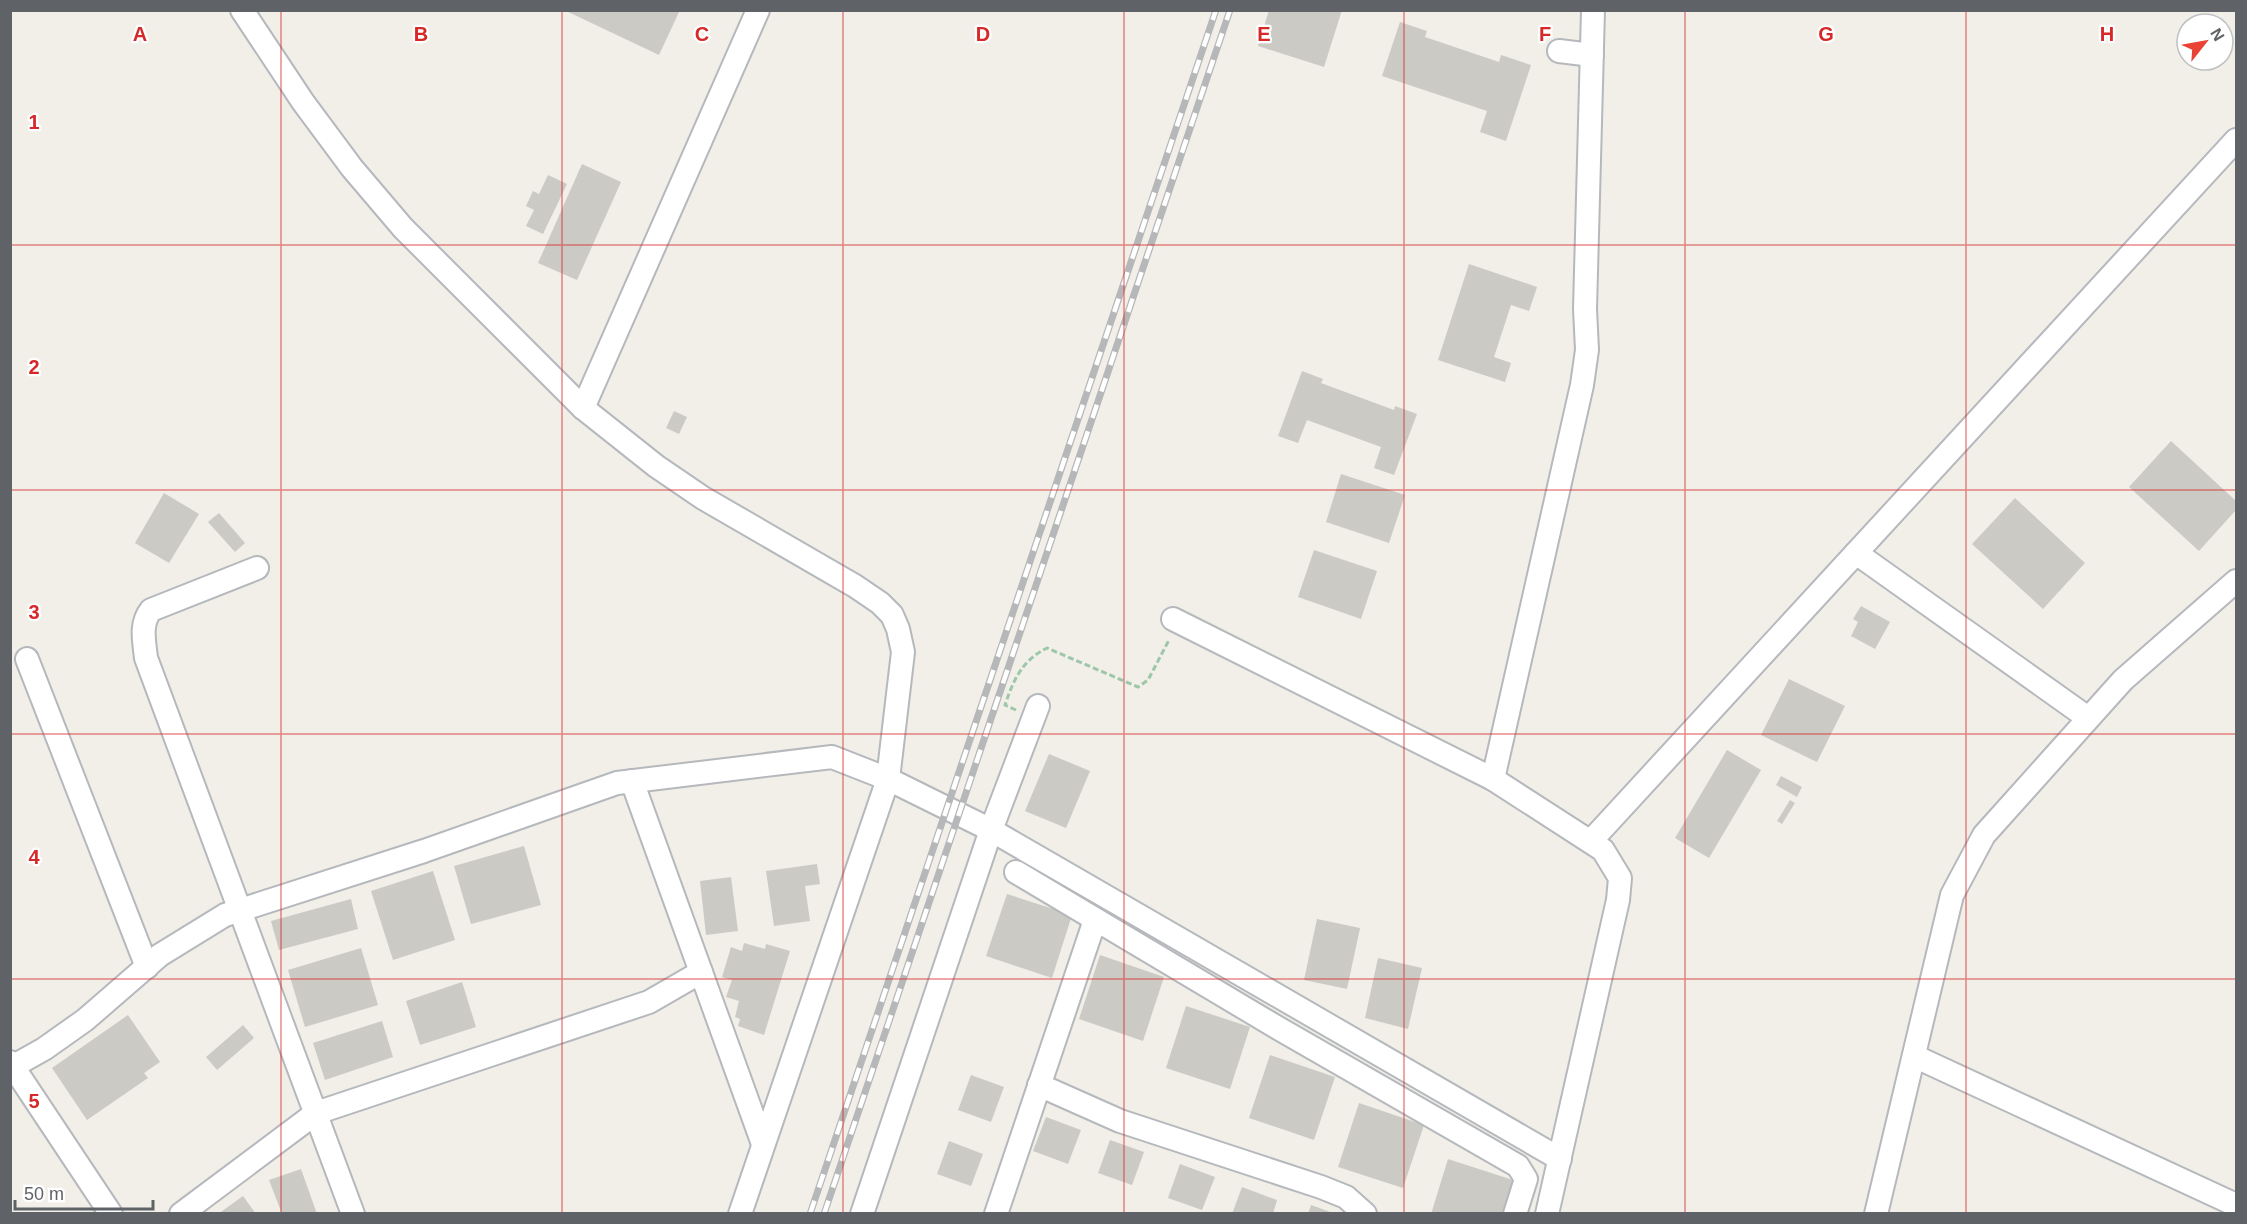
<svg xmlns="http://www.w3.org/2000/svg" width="2247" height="1224" font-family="Helvetica,sans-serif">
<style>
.building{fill:#cccac5}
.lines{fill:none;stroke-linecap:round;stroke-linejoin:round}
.minor-casing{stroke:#b5b8bc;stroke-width:26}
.path{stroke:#9cc7a9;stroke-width:3;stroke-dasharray:6 3;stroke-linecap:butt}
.minor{stroke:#fff;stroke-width:22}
.rail-casing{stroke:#b6b7b8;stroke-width:7}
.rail{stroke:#fff;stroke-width:4.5;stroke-dasharray:14;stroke-linecap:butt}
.grid{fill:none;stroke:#d62828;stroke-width:1.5;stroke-opacity:0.55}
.grid-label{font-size:20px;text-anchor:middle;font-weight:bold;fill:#d62828;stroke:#fff;stroke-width:4.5;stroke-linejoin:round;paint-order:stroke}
</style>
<rect width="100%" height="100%" fill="#f1efe8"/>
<g class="building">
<polygon points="564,10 680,10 659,55"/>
<polygon points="1269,10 1342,10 1324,67 1258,46"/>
<polygon points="1400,22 1427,31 1425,37 1499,62 1501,55 1531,65 1506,141 1480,132 1487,111 1382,76"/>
<polygon points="582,164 621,182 577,280 538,263"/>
<polygon points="548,175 567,184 543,234 526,226 534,210 526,206 533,191 539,194"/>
<polygon points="1469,264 1537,287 1529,311 1511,305 1494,357 1511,363 1505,382 1438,360"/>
<polygon points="1302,371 1323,379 1321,383 1394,410 1395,406 1417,414 1394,475 1374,468 1381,447 1307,420 1298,443 1278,436"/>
<polygon points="674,411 687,417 679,434 666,428"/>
<polygon points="2171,441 2236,501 2236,510 2199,551 2129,487"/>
<polygon points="1341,474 1405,495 1389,543 1326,522"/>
<polygon points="164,493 199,514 169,563 135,543"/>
<polygon points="2015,498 2085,563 2043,609 1972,544"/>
<polygon points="219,513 245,543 235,552 208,522"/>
<polygon points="1314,550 1377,571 1361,619 1298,597"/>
<polygon points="1861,606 1890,622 1875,649 1851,636 1858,622 1853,619"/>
<polygon points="1789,679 1845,706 1817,762 1761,735"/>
<polygon points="1727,750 1761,770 1709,858 1675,838"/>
<polygon points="1049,754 1090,771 1066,828 1025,811"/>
<polygon points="1781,776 1802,787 1797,797 1776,785"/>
<polygon points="1790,800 1795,803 1782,824 1777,821"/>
<polygon points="524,846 541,905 471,924 454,866"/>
<polygon points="817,864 820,884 805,886 810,921 774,926 766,871"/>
<polygon points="433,871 455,940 393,960 371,891"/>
<polygon points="731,877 738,931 706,935 700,881"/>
<polygon points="1007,894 1072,915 1052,978 986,956"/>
<polygon points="351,899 358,929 279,950 271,921"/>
<polygon points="1317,919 1360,928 1347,989 1304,980"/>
<polygon points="744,943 765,949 766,944 790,951 764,1035 738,1026 740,1019 735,1017 739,1001 726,997 732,980 722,977 731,947 742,951"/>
<polygon points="361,948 378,1005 305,1027 288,970"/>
<polygon points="1100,955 1164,977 1143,1041 1079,1019"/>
<polygon points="1378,958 1422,968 1408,1029 1365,1018"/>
<polygon points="462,982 476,1027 420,1045 406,1001"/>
<polygon points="1186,1006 1250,1027 1230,1089 1166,1068"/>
<polygon points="128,1015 160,1062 144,1073 148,1078 87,1120 52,1068"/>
<polygon points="382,1021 393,1057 325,1080 313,1043"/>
<polygon points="243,1025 254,1038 217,1070 206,1057"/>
<polygon points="1270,1055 1335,1077 1314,1140 1249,1118"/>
<polygon points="971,1075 1004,1087 991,1122 958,1110"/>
<polygon points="1359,1103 1424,1125 1403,1188 1338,1167"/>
<polygon points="1046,1117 1081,1130 1068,1164 1033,1151"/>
<polygon points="1110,1140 1144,1152 1132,1185 1098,1173"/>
<polygon points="949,1141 983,1154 971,1186 937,1174"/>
<polygon points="1448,1159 1513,1180 1502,1214 1431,1214"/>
<polygon points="1180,1164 1215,1177 1202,1210 1168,1198"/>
<polygon points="301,1169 317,1214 282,1214 269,1180"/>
<polygon points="1242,1187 1277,1200 1273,1214 1232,1214"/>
<polygon points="243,1196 256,1214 218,1214"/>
<polygon points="1311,1205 1333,1213 1333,1214 1308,1214"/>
</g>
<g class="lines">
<defs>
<g id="minor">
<polyline points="242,10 303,102 352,168 403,228 583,408 656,466 703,498 855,586 880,603 892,615 898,629 903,652 888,779 740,1214"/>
<polyline points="1559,51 1592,55"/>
<polyline points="583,408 758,10"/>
<polyline points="1856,553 2088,718"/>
<path d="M257,568L151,610C140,624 144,640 146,658L353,1214"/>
<polyline points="1173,619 1493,779 1603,850 1620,878 1618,900 1547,1214"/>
<polyline points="27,659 147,967"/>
<polyline points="1493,779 1582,385 1587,350 1585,309 1593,10"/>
<polyline points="632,781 763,1144"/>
<polyline points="1591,841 2236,140"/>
<polyline points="1016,872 1278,1028 1518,1166 1526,1179 1515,1214"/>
<polyline points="1914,1056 2236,1205"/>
<polyline points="10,1062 111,1214"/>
<polyline points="10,1068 44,1049 85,1020 160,955 225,915 424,851 617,783 832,757 888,779 991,830 1560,1159"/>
<polyline points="1039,1085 1120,1121 1321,1187 1346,1197 1365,1214"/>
<polyline points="181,1214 316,1113 649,1002 701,972"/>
<polyline points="862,1214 991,830 1038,706"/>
<polyline points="996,1214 1095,920"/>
<polyline points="1876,1214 1952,895 1984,835 2123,680 2236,581"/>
</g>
</defs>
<use href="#minor" class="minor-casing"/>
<path class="path" d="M1016,710L1005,705C1013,681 1022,660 1047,648L1138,687L1148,680L1169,640"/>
<use href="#minor" class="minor"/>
<defs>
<g id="rail">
<polyline points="810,1214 1216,10"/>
<polyline points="824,1214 1230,10"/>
</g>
</defs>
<use href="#rail" class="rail-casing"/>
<use href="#rail" class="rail"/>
</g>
<path class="grid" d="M281,10V1214M562,10V1214M843,10V1214M1124,10V1214M1404,10V1214M1685,10V1214M1966,10V1214M10,245H2236M10,490H2236M10,734H2236M10,979H2236"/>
<g class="grid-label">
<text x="140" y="41">A</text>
<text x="421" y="41">B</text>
<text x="702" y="41">C</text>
<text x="983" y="41">D</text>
<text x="1264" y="41">E</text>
<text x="1545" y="41">F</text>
<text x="1826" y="41">G</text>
<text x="2107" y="41">H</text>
<text x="34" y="129">1</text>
<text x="34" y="374">2</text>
<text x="34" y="619">3</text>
<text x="34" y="864">4</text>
<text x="34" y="1108">5</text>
</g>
<rect width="2247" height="1224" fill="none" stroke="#5f6368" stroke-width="24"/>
<g transform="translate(2205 42) rotate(59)"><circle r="28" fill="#ffffff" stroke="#bfc1c3" stroke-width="1.5"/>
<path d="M0-4.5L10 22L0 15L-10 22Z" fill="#ea4335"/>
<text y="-9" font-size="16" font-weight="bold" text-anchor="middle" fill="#5f6368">N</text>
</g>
<path d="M15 1200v9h138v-9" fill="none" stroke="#5f6368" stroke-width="3"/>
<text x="24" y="1200" font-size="18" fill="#5f6368" stroke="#ffffff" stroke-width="4.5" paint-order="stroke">50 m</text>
</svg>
